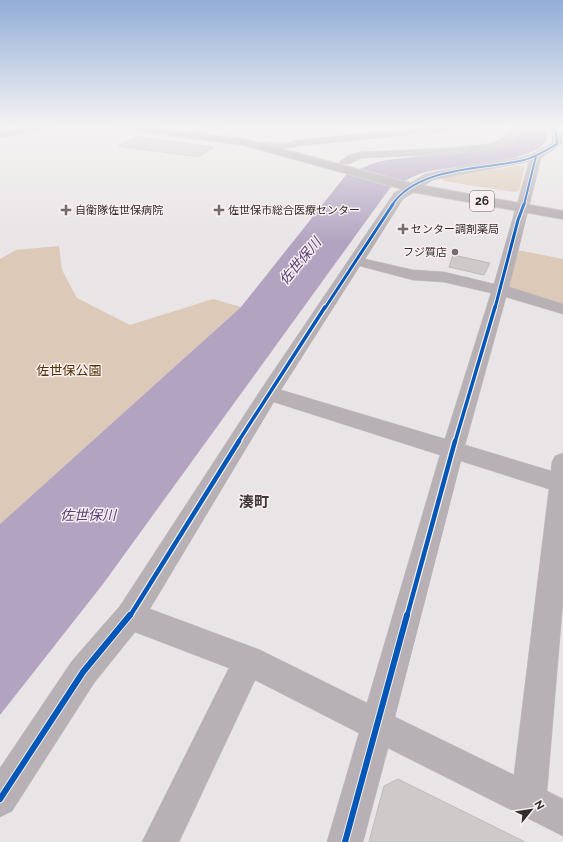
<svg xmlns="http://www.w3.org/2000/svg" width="563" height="842" font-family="Raleway,'Noto Sans JP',sans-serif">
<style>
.green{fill:#dcc9b7}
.water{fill:#b2a4c1}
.building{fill:#cecaca;stroke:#bebaba}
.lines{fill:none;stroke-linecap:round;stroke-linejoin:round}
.minor-casing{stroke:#c3c0c1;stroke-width:1}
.major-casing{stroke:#c3c0c1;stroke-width:2}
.highway-casing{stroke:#c3c0c1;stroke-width:2}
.minor{fill:#b7b0b5;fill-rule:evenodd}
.major{fill:#b1a9ae;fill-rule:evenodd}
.highway{fill:#aca3a9;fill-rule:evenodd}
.cycleway-far4-casing{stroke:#f9eff1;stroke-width:3.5}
.cycleway-far3-casing{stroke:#f9eff1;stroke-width:5}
.cycleway-far2-casing{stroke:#f9eff1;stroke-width:6}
.cycleway-far1-casing{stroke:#f9eff1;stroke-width:7}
.cycleway-casing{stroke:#f9eff1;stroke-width:8}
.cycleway-far4{stroke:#0057b8;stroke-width:2}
.cycleway-far3{stroke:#0057b8;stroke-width:3}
.cycleway-far2{stroke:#0057b8;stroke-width:3.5}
.cycleway-far1{stroke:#0057b8;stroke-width:4.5}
.cycleway{stroke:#0057b8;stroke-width:6}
.poi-dot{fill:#716d6d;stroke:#f9eff1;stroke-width:1.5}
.labels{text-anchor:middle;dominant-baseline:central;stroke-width:3;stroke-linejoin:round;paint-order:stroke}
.far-poi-label{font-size:11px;fill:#302d2d;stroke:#f9eff1;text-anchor:start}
.shield{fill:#f9eff1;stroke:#6c6768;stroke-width:1}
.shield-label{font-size:12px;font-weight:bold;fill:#302d2d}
.park-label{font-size:13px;fill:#533201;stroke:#f9eff1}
.water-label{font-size:14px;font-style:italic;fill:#593f77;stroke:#f9eff1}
.quarter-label{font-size:15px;font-weight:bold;fill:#413a3b;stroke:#f9eff1}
</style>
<rect width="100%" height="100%" fill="#e9e4e5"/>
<g class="green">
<polygon points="520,165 525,166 519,191 514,192 443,181 442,178"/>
<polygon points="59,246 62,270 77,298 130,325 213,299 241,307 0,524 0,259 16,250"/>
<polygon points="518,251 523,251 563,259 563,304 514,290 508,286"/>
</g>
<path class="water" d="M521,125H544C546,130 549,137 545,142C533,162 453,166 430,171C416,174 403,182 390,188L103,584L0,715V524L241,307L346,175L374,163L387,160L498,147L511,141L519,135L521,129H523Z"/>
<g class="building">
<polygon points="136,137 214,147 198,157 118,146"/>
<polygon points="453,255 490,263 484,275 449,267"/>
<polygon points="398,779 525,842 369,842 384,786"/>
</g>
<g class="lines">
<defs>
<g id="minor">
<polygon points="19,125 30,125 25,128 20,127"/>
<polygon points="211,125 227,125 226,127 198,134 193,131 194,129"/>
<path d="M451,125H482L477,128L298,146C289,149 259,152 253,145L258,142L286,143L298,140Z"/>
<polygon points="512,125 522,125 523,129 507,144 491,150 448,154 362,158 349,164 341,164 339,162 349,155 362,152 448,148 489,144 499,140 513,128"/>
<path d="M547,125H557L561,133L562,144L541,158L509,287L563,304V314L506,297L465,445L551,471L552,462L555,456L563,453V600L547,791L563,799V836L388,748L363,842H327L359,733L255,680L179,842H142L229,668L135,632L94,683L12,811L0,817V768L72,661L120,606L262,388L394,193L425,174L460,167L521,157L532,154L552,143L551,133ZM529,162L494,284L444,272L413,270L365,259L403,199L433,180ZM360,266L413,280L444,282L491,293L445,439L281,390ZM274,402L440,455L367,703L260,650L150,609ZM461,461L549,489L514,775L395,717Z"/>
</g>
<g id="major">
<polygon points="38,125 60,125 55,128 0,137 0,131"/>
<polygon points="111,125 137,125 244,139 414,184 563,211 563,219 413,192 243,145 116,128"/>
</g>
<polygon id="highway" points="0,125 6,125 5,127 0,128"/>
</defs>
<use href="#minor" class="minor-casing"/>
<use href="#major" class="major-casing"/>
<use href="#highway" class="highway-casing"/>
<use href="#minor" class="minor"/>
<use href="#major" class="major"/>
<use href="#highway" class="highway"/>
<defs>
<g id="cycleway-far4">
<path d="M392,205C418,166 484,170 524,160C536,157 546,150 557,144L556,133L552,125"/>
<polyline points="524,205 536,156"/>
</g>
<g id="cycleway-far3">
<polyline points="325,308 393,204"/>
<polyline points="495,308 518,220 524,204"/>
</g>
<g id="cycleway-far2">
<polyline points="238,442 325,307"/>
<polyline points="455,442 495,307"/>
</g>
<g id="cycleway-far1">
<polyline points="130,616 239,441"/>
<polyline points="407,616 455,441"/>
</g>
<g id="cycleway">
<polyline points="0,799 83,672 130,615"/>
<polyline points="345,842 407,615"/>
</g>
</defs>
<use href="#cycleway-far4" class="cycleway-far4-casing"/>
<use href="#cycleway-far3" class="cycleway-far3-casing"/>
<use href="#cycleway-far2" class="cycleway-far2-casing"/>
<use href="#cycleway-far1" class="cycleway-far1-casing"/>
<use href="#cycleway" class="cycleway-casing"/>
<use href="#cycleway-far4" class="cycleway-far4"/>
<use href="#cycleway-far3" class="cycleway-far3"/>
<use href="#cycleway-far2" class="cycleway-far2"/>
<use href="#cycleway-far1" class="cycleway-far1"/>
<use href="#cycleway" class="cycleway"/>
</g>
<linearGradient id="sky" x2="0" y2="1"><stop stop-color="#92aed8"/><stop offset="0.52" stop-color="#f5f3f3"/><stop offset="1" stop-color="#f5f3f3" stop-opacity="0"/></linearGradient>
<rect width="563" height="242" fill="url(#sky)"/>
<g class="poi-dot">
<path d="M64 204h4v4h4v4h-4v4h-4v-4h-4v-4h4z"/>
<path d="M217 204h4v4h4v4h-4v4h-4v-4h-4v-4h4z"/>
<path d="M401 223h4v4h4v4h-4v4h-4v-4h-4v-4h4z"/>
<circle cx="455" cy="252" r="4"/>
</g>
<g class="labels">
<g class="far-poi-label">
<text x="75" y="210">自衛隊佐世保病院</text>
<text x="228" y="210">佐世保市総合医療センター</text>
<text x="411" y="229">センター調剤薬局</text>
<text x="447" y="252" text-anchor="end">フジ質店</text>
</g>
<rect class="shield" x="470" y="191" width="24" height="20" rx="3"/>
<g class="shield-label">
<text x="482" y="201">26</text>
</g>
<g class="park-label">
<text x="69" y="370">佐世保公園</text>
</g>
<g class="water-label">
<text transform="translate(300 261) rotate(-50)">佐世保川</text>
<text x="88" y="515">佐世保川</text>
</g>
<g class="quarter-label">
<text x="254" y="502">湊町</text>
</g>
</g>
<g transform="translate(531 810) rotate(60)" stroke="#f9eff1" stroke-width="3" paint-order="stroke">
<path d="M0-3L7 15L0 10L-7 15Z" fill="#302d2d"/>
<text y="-6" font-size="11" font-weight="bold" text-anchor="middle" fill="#302d2d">N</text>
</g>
</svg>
